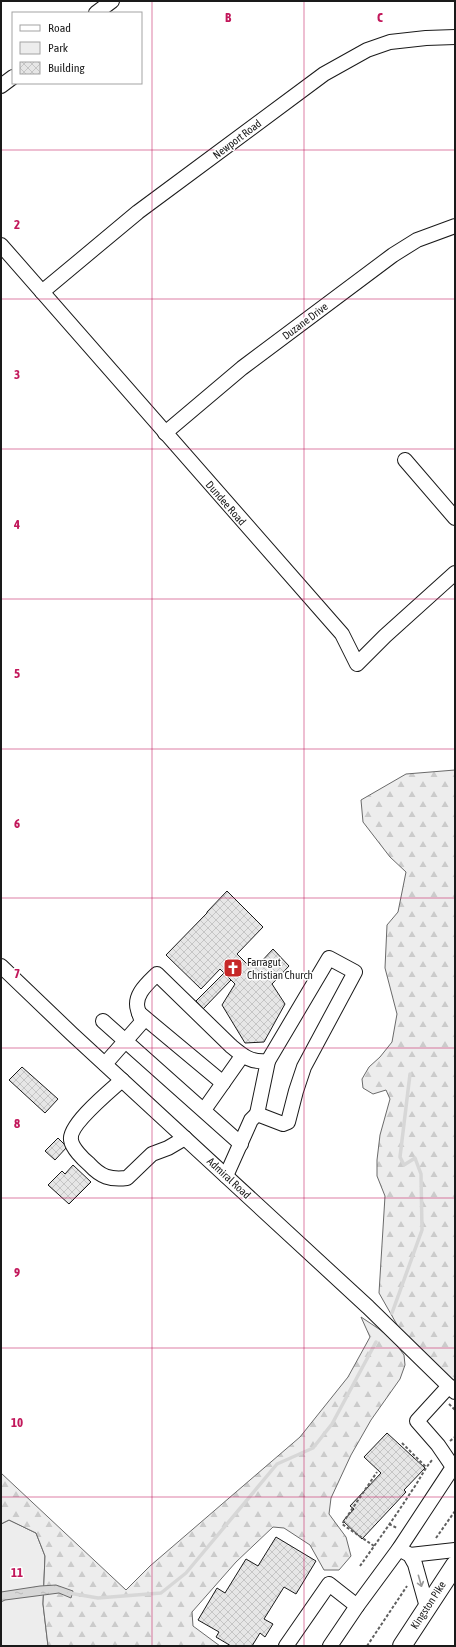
<svg xmlns="http://www.w3.org/2000/svg" width="456" height="1647" font-family="'Asap Condensed',sans-serif">
<style>
.green{fill:#ededed;stroke:#6a6a6a}
.forest{fill:url(#forest-firs);stroke:#6a6a6a}
.water{fill:url(#water-ripples);stroke:#6a6a6a}
.lines{fill:none;stroke-linecap:round;stroke-linejoin:round}
.stream{stroke:#d7d7d7;stroke-width:3.5}
.building{fill:url(#building-cross-hatch);stroke:#1a1a1a}
.minor-casing{stroke:#1a1a1a;stroke-width:16}
.major-casing{stroke:#1a1a1a;stroke-width:20}
.path{stroke:#5f5f5f;stroke-width:2;stroke-dasharray:3 2;stroke-linecap:butt}
.minor{stroke:#fff;stroke-width:14}
.major{stroke:#fff;stroke-width:18}
.oneway{stroke:#989898}
.grid{fill:none;stroke:#c2185b;stroke-width:1;stroke-opacity:0.55}
.labels{text-anchor:middle;dominant-baseline:central;stroke-width:3;stroke-linejoin:round;paint-order:stroke}
.street-label{font-size:11px;fill:#1a1a1a;stroke:#fff}
.poi-label{font-size:11px;fill:#1a1a1a;stroke:#fff;text-anchor:start}
.grid-label{font-size:13px;text-anchor:middle;font-weight:bold;fill:#c2185b;stroke:#fff;stroke-width:3;stroke-linejoin:round;paint-order:stroke}
</style>
<defs>
<pattern id="forest-firs" width="22" height="20" patternUnits="userSpaceOnUse"><rect width="22" height="20" fill="#ededed"/><path d="M5 1l3.5 6h-7zM16 11l3.5 6h-7z" fill="#cbcbcb"/></pattern>
<pattern id="water-ripples" width="26" height="14" patternUnits="userSpaceOnUse"><rect width="26" height="14" fill="#d7d7d7"/><path d="M2 4q2-2 4 0t4 0M15 11q2-2 4 0t4 0" fill="none" stroke="#b8b8b8"/></pattern>
<pattern id="building-cross-hatch" width="8" height="8" patternUnits="userSpaceOnUse"><rect width="8" height="8" fill="#e6e6e6"/><path d="M0 0l8 8M0 8l8-8" fill="none" stroke="#c5c5c5"/></pattern>
</defs>
<rect width="100%" height="100%" fill="#fff"/>
<polygon class="green" points="9,1520 36,1533 45,1556 43,1604 48,1646 1,1646 1,1524"/>
<g class="forest">
<polygon points="455,770 455,1383 400,1330 379,1293 385,1196 377,1176 377,1160 380,1135 390,1099 386,1090 373,1094 363,1088 362,1079 369,1067 380,1057 392,1042 397,1014 385,968 387,925 398,912 406,872 390,857 363,822 361,800 406,774"/>
<polygon points="361,1317 379,1329 393,1340 404,1355 405,1365 400,1379 371,1420 351,1455 331,1498 329,1514 346,1537 351,1556 339,1570 324,1570 310,1545 284,1528 273,1527 236,1562 192,1612 193,1626 220,1646 48,1646 43,1604 45,1556 36,1533 9,1520 1,1524 1,1473 126,1590 150,1566 300,1437 348,1377 370,1337"/>
</g>
<polygon class="water" points="56,1585 73,1591 71,1598 59,1593 5,1600 1,1602 1,1592 40,1586"/>
<g class="lines">
<g class="stream">
<polyline points="392,1313 422,1230 421,1174 415,1158 404,1165 400,1157 410,1074"/>
<polyline points="69,1593 98,1598 161,1593 186,1573 277,1464 313,1448 332,1424 376,1342"/>
</g>
</g>
<g class="building">
<polygon points="227,891 263,927 237,954 247,964 259,964 273,949 289,966 272,984 285,1004 264,1042 245,1043 222,1005 235,984 220,969 201,989 166,955 207,913 207,912"/>
<polygon points="224,973 231,980 203,1009 196,1001"/>
<polygon points="22,1067 58,1099 45,1113 9,1080"/>
<polygon points="58,1138 67,1147 55,1160 45,1151"/>
<polygon points="73,1165 91,1182 69,1204 48,1185 62,1171 65,1174"/>
<polygon points="387,1433 425,1468 404,1490 406,1492 362,1539 343,1521 354,1509 350,1506 381,1473 364,1457"/>
<polygon points="276,1537 316,1561 296,1594 284,1587 264,1619 273,1624 265,1637 260,1633 252,1646 231,1646 216,1637 219,1632 198,1620 217,1588 225,1593 246,1559 258,1566"/>
</g>
<g class="lines">
<defs>
<g id="minor">
<polyline points="96,13 112,1"/>
<polyline points="1,86 13,77"/>
<polyline points="1,245 342,634 357,664 385,636 455,573"/>
<polyline points="42,292 138,212 324,74 367,50 390,42 426,38 455,37"/>
<polyline points="165,433 242,368 393,255 417,240 455,226"/>
<polyline points="405,460 455,518"/>
<polyline points="1,966 72,1034 368,1307 455,1392"/>
<polyline points="139,1013 223,1083"/>
<polyline points="103,1021 241,1144"/>
<path d="M105,1064L142,1022C141,1018 139,1014 138,1010C133,995 148,983 157,974L231,1046C243,1056 251,1063 268,1061L329,958L355,972L304,1067L296,1091L288,1122L283,1124L257,1114L251,1120L226,1176"/>
<path d="M122,1080C111,1090 68,1125 71,1140C72,1148 83,1159 89,1164C101,1177 110,1180 127,1178L152,1154L168,1148L185,1138"/>
<polyline points="204,1110 242,1056"/>
<polyline points="257,1114 268,1061"/>
<polyline points="399,1549 410,1555 415,1564 427,1607"/>
<polyline points="410,1555 455,1550"/>
<polyline points="286,1646 329,1584 357,1606"/>
<polyline points="330,1646 357,1606 399,1549 453,1467 438,1445 417,1421 449,1386"/>
</g>
<polyline id="major" points="402,1646 455,1565"/>
</defs>
<use href="#minor" class="minor-casing"/>
<use href="#major" class="major-casing"/>
<g class="path">
<polyline points="449,1404 455,1410"/>
<polyline points="450,1441 455,1437"/>
<polyline points="402,1443 426,1467"/>
<polyline points="389,1524 397,1528"/>
<polyline points="436,1538 455,1511"/>
<polyline points="374,1546 342,1524 377,1472"/>
<path d="M360,1566C377,1542 395,1517 411,1492C419,1481 424,1469 433,1459"/>
<polyline points="367,1646 407,1586"/>
</g>
<use href="#minor" class="minor"/>
<use href="#major" class="major"/>
</g>
<defs><path id="oneway-shaft" d="M-6 0H5M1.5-3L5.5 0L1.5 3" fill="none" stroke-width="1.6" stroke-linecap="round" stroke-linejoin="round"/></defs>
<use class="oneway" href="#oneway-shaft" transform="translate(420 1581) rotate(74)"/>
<path class="grid" d="M152,1V1646M304,1V1646M1,150H455M1,299H455M1,449H455M1,599H455M1,749H455M1,898H455M1,1048H455M1,1198H455M1,1348H455M1,1497H455"/>
<defs>
<symbol id="church-square" viewBox="-11 -11 22 22"><rect x="-9" y="-9" width="18" height="18" rx="4" fill="#c62828" stroke="#fff"/><path d="M-1.2-6h2.4v3.5h3.3v2.4h-3.3V6h-2.4V-.1h-3.3v-2.4h3.3Z" fill="#fff"/></symbol>
</defs>
<g fill-rule="evenodd">
<use href="#church-square" x="222" y="957" width="22" height="22"/>
</g>
<g class="labels">
<g class="street-label">
<text transform="translate(237 139) rotate(-37)">Newport Road</text>
<text transform="translate(305 321) rotate(-37)">Duzane Drive</text>
<text transform="translate(226 503) rotate(49)">Dundee Road</text>
<text transform="translate(229 1178) rotate(43)">Admiral Road</text>
<text transform="translate(428 1605) rotate(-57)">Kingston Pike</text>
</g>
<g class="poi-label">
<text x="247" y="962">Farragut<tspan x="247" dy="13">Christian Church</tspan></text>
</g>
</g>
<g class="grid-label">
<text x="228" y="22">B</text>
<text x="380" y="22">C</text>
<text x="17" y="229">2</text>
<text x="17" y="379">3</text>
<text x="17" y="529">4</text>
<text x="17" y="678">5</text>
<text x="17" y="828">6</text>
<text x="17" y="978">7</text>
<text x="17" y="1128">8</text>
<text x="17" y="1277">9</text>
<text x="17" y="1427">10</text>
<text x="17" y="1577">11</text>
</g>
<rect width="456" height="1647" fill="none" stroke="#1a1a1a" stroke-width="4"/>
<rect x="12" y="12" width="130" height="72" fill="#ffffff" stroke="#a3a3a3"/>
<rect x="20" y="25" width="20" height="6" fill="#ffffff" stroke="#a3a3a3"/>
<text x="48" y="32" font-size="12" fill="#1a1a1a">Road</text>
<rect x="20" y="42" width="20" height="12" fill="#ededed" stroke="#a3a3a3"/>
<text x="48" y="52" font-size="12" fill="#1a1a1a">Park</text>
<rect x="20" y="62" width="20" height="12" fill="url(#building-cross-hatch)" stroke="#a3a3a3"/>
<text x="48" y="72" font-size="12" fill="#1a1a1a">Building</text>
</svg>
